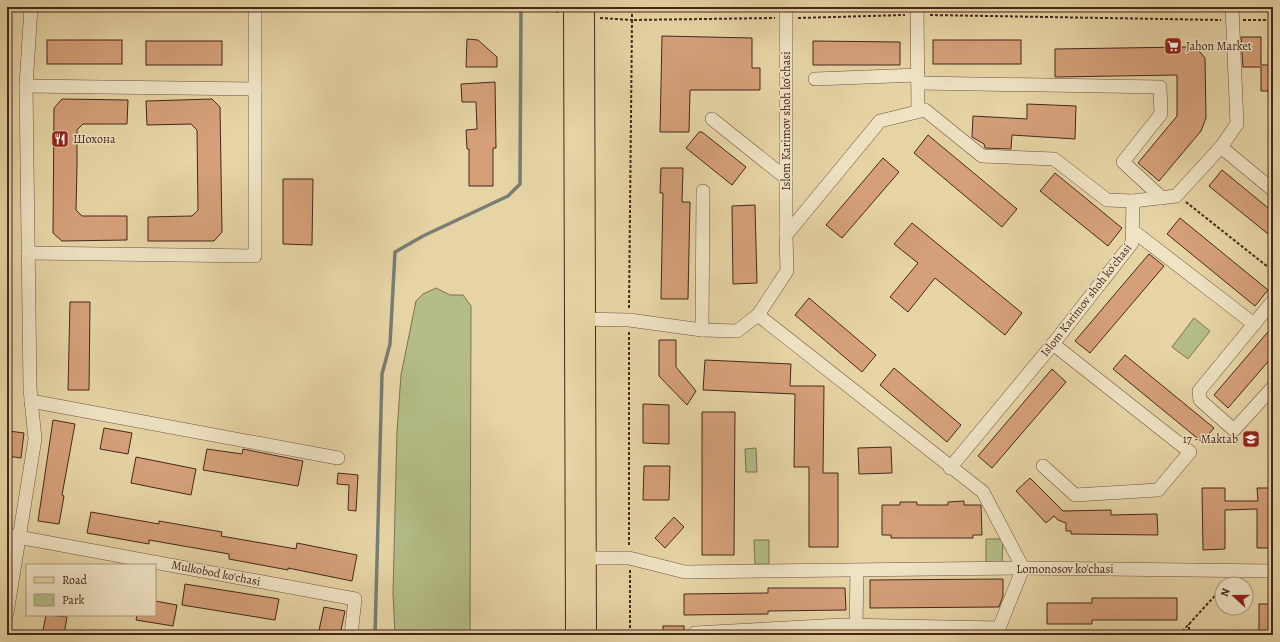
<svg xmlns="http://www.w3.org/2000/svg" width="1280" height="642" font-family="Alegreya,serif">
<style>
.green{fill:#b4bd87;stroke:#7d7252}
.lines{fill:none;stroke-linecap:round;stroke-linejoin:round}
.stream{stroke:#787d75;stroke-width:3.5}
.building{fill:#d5a079;stroke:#46271c}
.minor-casing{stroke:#6e523e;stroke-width:14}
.major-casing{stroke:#46271c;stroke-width:18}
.path{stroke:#46271c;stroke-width:2;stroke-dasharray:3 2;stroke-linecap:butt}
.minor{stroke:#efe3c4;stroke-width:13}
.major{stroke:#e6d4a5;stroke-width:16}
.labels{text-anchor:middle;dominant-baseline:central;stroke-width:3;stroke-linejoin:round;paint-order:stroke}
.poi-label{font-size:12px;fill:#46271c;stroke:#efe3c4;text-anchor:start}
.street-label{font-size:12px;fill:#46271c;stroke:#efe3c4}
</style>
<rect width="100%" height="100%" fill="#e6d4a5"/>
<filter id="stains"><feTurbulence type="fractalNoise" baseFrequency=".005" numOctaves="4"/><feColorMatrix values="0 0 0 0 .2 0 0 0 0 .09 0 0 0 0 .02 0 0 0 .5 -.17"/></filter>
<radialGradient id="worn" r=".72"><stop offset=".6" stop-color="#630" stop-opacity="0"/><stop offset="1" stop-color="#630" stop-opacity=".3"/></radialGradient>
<g class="green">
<polygon points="436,288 450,295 463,295 471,306 470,635 395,635 393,594 397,431 401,375 416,301 423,294"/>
<polygon points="1194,318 1210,331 1188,359 1172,347"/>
<polygon points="756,448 757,472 746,472 745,449"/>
<polygon points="986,539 1003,539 1002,564 986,564"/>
<polygon points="754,540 769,540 769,564 755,564"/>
</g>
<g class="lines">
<polyline class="stream" points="375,635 382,374 390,344 395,252 423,236 508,196 520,184 521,7"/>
</g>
<g class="building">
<polygon points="662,36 752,38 752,68 760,68 760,90 690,90 689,132 660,132"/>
<polygon points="1241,37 1261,37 1261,65 1273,65 1273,91 1261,91 1261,67 1243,67"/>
<polygon points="467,39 478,40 497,57 497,67 466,67"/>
<rect x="47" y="40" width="75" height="24"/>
<rect x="933" y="40" width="88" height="24"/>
<rect x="146" y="41" width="76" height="24"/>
<polygon points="813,41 900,42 900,65 813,65"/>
<polygon points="1186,47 1199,51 1205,58 1206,118 1201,131 1159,181 1138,163 1177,116 1177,75 1055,77 1055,49"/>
<polygon points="495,82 496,148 493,148 493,186 469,186 469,149 467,149 466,130 477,129 476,102 462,102 461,84"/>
<polygon points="62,99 128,100 127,124 83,124 77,130 77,166 76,210 82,216 127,216 127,240 62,241 53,233 54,108"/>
<polygon points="212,99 220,107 222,232 214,241 148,241 148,217 192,216 198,210 197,130 191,124 147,125 146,101"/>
<polygon points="1027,104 1076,106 1075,139 1012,135 1011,149 985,148 984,144 972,137 973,116 1027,119"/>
<polygon points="699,132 702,132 746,167 732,185 686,148"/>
<polygon points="928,135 1017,209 1002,227 914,153"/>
<polygon points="883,158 899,172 842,238 826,225"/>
<polygon points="661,168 683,168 682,202 690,202 688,299 661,299 663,193 660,193"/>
<polygon points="1222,170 1273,212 1273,238 1209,186"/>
<polygon points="1055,173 1122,228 1108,246 1040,191"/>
<polygon points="283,179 313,179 312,245 283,244"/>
<polygon points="755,205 757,283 733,284 732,206"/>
<polygon points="1180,218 1268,290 1255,306 1167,234"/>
<polygon points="912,223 1022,313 1005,335 935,278 908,312 890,297 918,263 894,244"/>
<polygon points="1149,254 1164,266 1090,353 1075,341"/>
<polygon points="809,298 876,355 862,372 795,315"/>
<polygon points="70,302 90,302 89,390 68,390"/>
<polygon points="1273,326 1273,356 1228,408 1214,395"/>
<polygon points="659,340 676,340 676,367 696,391 687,405 659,376"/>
<polygon points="1125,355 1214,428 1202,442 1113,369"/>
<polygon points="705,360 791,364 790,386 824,386 823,473 838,473 838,547 809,547 809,467 794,467 795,394 703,390"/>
<polygon points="894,368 961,425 947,442 880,385"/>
<polygon points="1052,369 1066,382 992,468 978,456"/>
<polygon points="643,404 669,405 669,444 643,443"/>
<polygon points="702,412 735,412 734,555 702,555"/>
<polygon points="53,420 75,424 62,495 64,496 59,524 38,521"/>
<polygon points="104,428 132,433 128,454 100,449"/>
<polygon points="9,431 24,433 21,458 7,456"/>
<polygon points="891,447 892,473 859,474 858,448"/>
<polygon points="207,449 242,454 243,449 303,461 298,486 203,470"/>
<polygon points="136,457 196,469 191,495 131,483"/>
<polygon points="644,466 670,466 669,500 643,500"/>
<polygon points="338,473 358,475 356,511 348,510 349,485 337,484"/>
<polygon points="1030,478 1063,511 1111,510 1111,515 1157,514 1158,535 1071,534 1071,531 1066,531 1066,523 1058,520 1054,516 1046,523 1016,491"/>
<polygon points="1202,488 1225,488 1225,501 1258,501 1257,488 1273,488 1273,548 1257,548 1257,509 1225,510 1225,549 1203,550"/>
<polygon points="964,501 964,505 981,505 982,535 973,535 973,538 891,538 891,535 882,535 882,505 900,505 900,502 917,502 917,505 948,505 948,502"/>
<polygon points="91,512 159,524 159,521 222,532 221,536 296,549 297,543 357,555 352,581 288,568 288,570 229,559 229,554 149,540 149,544 87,533"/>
<polygon points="674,517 684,527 665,548 655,538"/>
<polygon points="1003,579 1003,596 999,607 870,608 870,580"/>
<polygon points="185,584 279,599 275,620 182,605"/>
<polygon points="768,588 845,588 846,610 768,611 768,614 684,615 684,594 768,593"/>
<polygon points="1092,598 1177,598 1177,620 1092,620 1092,624 1047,624 1047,603 1092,603"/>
<polygon points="155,601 177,605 173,626 136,620 137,615 155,615"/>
<rect x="1259" y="604" width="14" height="31"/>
<polygon points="324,607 345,611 340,635 318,635"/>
<polygon points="46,615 67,617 64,635 42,635"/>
<rect x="663" y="626" width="21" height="9"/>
</g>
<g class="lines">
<defs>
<g id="minor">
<polyline points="786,7 786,235"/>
<polyline points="917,7 918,111"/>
<polyline points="815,79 918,75"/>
<polyline points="918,83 1160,87 1161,114 1123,162 1162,198"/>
<polyline points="26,86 255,89"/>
<polyline points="712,119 786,178"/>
<polyline points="1221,147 1273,190"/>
<polyline points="1132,230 1254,324"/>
<polyline points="28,253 255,256 255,7"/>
<polyline points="1273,301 1199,391 1200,400 1234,430 1273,387"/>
<polyline points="758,315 983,492 1023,568 999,628 999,635"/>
<polyline points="577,319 629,320 702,330 737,331 758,315 787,271 786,235 880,121 925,110 982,156 1054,159 1107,200 1133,201 1176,196 1221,147 1237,124 1232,7"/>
<polyline points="702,330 703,191"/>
<polyline points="31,401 338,458"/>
<polyline points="1043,466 1075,495 1158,490 1190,452 1053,344"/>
<polyline points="950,468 1053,344 1132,243 1133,201"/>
<polyline points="7,535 355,599 351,635"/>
<polyline points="578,558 629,558 685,572 1023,568 1273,571"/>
<polyline points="7,613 35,439 30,389 26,86 31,7"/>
<polyline points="856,625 857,571"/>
<polyline points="695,635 695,633 841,625 999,628"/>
</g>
<g id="major">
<polyline points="572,7 574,635"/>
<polyline points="586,7 588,635"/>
</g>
</defs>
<use href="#minor" class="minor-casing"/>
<use href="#major" class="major-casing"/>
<g class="path">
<polyline points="552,7 558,13"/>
<polyline points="930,15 1221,20"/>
<polyline points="600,18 632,20 632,7"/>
<polyline points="798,18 905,15"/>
<polyline points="1243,20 1273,20"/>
<polyline points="1186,202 1273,271"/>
<polyline points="629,308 632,20 775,18"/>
<polyline points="629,332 629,546"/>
<polyline points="630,570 630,635"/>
<polyline points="1179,635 1222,588 1222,581"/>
<polyline points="1189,635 1189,624"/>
</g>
<use href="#minor" class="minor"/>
<use href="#major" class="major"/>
</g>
<defs>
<symbol id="supermarket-square" viewBox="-11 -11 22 22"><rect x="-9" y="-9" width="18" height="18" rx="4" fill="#8f2418" stroke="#efe3c4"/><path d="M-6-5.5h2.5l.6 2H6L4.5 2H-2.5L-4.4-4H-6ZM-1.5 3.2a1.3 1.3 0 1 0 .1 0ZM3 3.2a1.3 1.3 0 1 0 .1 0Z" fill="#fff"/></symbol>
<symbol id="restaurant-square" viewBox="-11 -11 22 22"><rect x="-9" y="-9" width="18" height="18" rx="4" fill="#8f2418" stroke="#efe3c4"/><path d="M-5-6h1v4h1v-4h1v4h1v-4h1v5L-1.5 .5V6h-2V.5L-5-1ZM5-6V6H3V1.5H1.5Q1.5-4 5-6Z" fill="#fff"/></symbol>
<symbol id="school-square" viewBox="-11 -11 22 22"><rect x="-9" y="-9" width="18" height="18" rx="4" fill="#8f2418" stroke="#efe3c4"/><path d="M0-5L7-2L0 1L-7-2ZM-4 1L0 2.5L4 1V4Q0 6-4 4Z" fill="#fff"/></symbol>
</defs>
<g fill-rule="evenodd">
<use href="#supermarket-square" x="1163" y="36" width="20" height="20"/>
<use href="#restaurant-square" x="50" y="129" width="20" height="20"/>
<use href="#school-square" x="1241" y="429" width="20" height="20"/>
</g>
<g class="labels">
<g class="poi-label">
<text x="1186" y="46">Jahon Market</text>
<text x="73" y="139">Шохона</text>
<text x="1238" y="439" text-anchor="end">17 - Maktab</text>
</g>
<g class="street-label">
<text transform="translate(786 121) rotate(-90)">Islom Karimov shoh ko'chasi</text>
<text transform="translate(1086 300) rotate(-52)">Islom Karimov shoh ko'chasi</text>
<text x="1065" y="569">Lomonosov ko'chasi</text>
<text transform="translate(216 573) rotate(11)">Mulkobod ko'chasi</text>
</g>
</g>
<rect width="1280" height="642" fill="none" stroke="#e6d4a5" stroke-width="24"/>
<rect x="8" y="8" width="1264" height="626" fill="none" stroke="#46271c" stroke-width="2"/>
<rect x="12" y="12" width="1256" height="618" fill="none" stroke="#46271c"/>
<rect x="26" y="564" width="130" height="52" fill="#efe3c4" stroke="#ab9881"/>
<rect x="34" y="577" width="20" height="6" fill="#e6d4a5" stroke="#ab9881"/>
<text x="62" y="584" font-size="12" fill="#46271c">Road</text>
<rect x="34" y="594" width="20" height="12" fill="#b4bd87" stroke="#ab9881"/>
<text x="62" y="604" font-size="12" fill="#46271c">Park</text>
<g transform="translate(1234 596) rotate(291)"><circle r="19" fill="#efe3c4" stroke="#ab9881"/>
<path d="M0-3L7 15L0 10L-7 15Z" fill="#8f2418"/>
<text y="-6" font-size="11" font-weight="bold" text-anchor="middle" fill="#46271c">N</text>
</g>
<rect width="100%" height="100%" filter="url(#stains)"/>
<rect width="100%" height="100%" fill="url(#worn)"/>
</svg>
